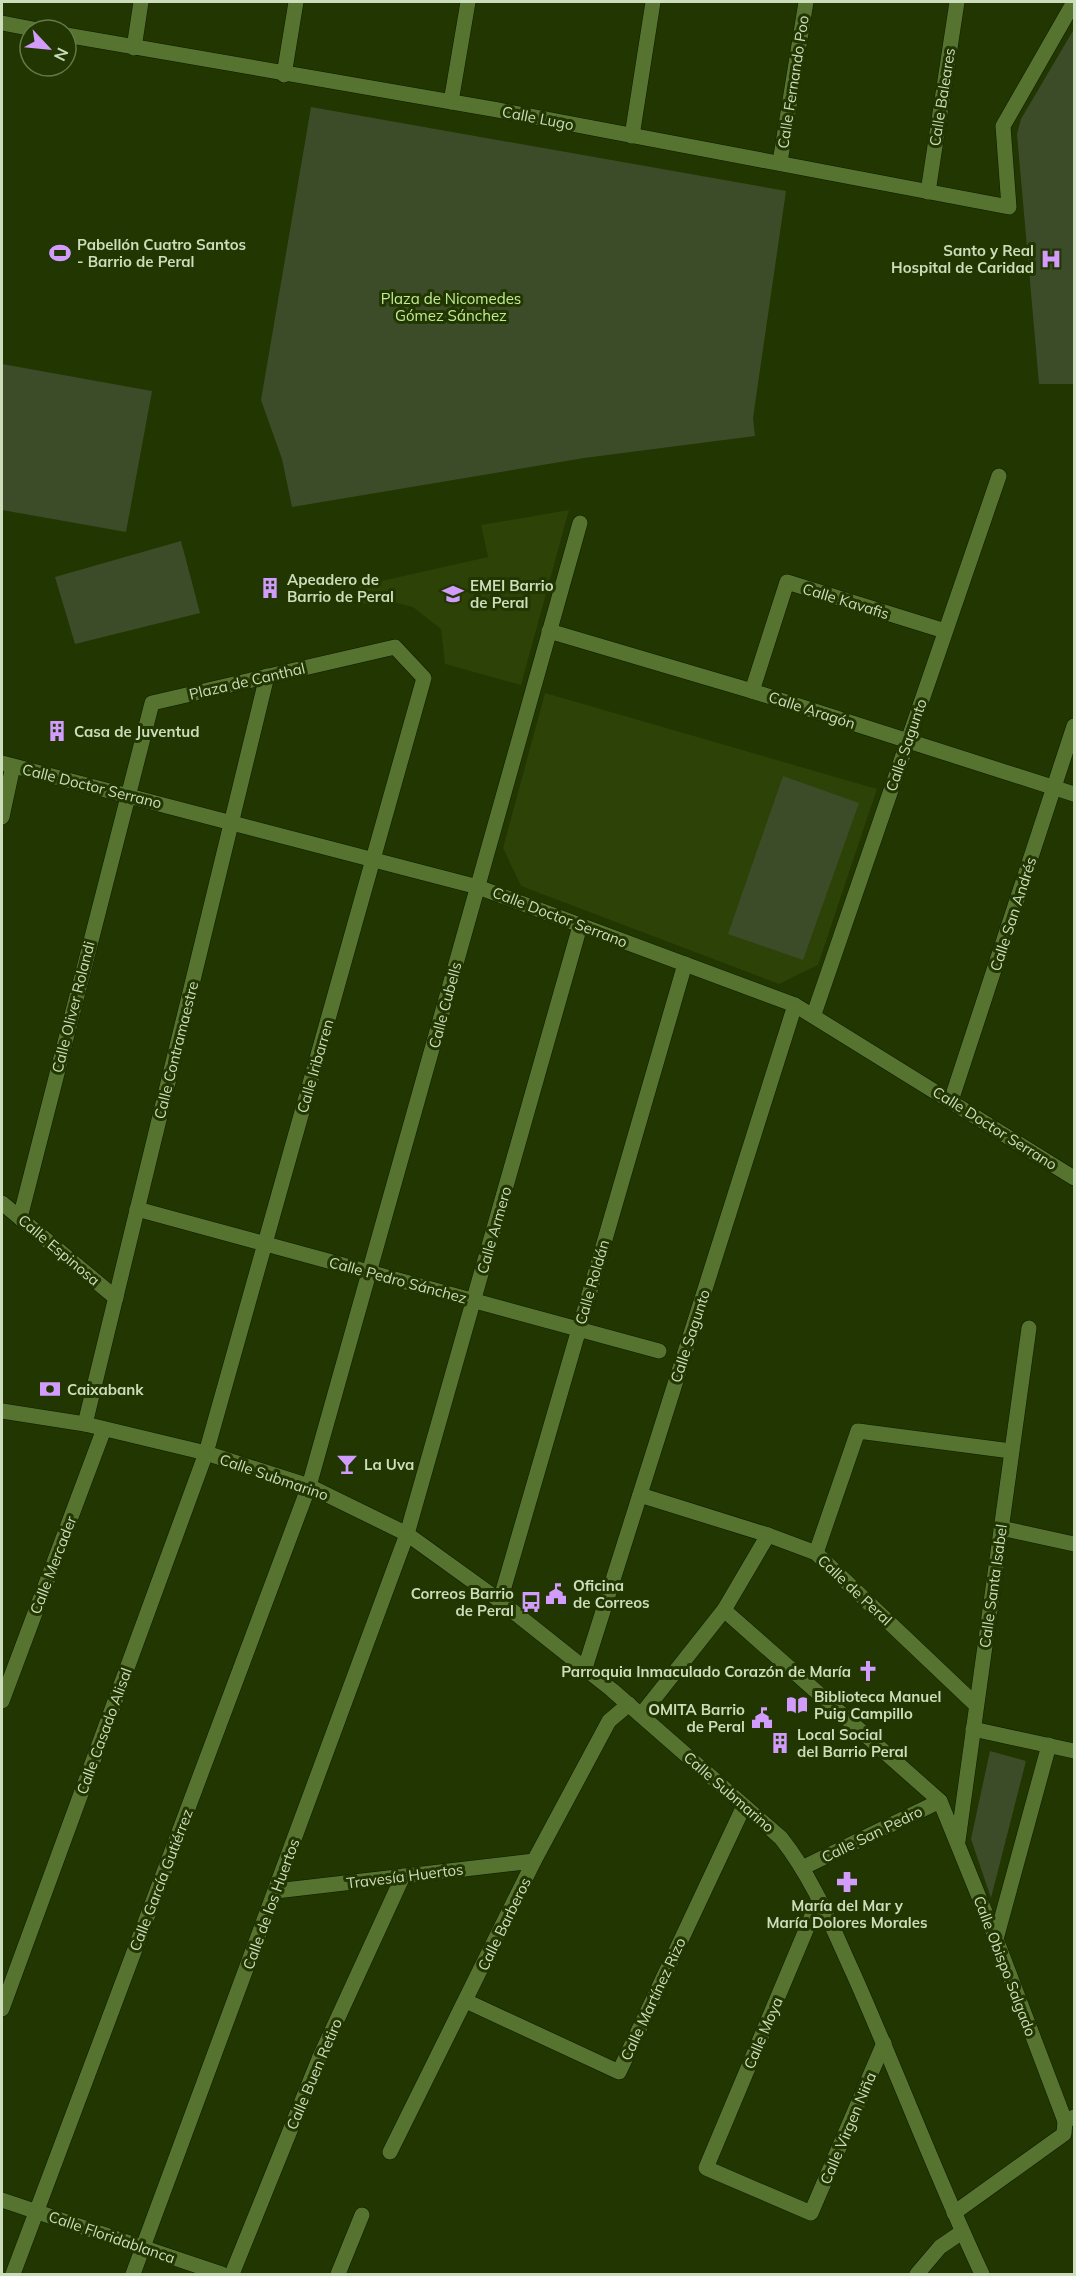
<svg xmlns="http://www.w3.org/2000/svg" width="1076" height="2276" font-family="Mulish,sans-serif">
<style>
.built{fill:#2c4207}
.green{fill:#3c4c28}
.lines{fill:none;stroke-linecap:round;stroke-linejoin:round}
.minor-casing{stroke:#0e1b00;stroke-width:16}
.tertiary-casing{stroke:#0e1b00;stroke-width:16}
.secondary-casing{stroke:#0e1b00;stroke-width:16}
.minor{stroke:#567330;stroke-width:15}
.tertiary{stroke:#567330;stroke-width:15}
.secondary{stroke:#567330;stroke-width:15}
.labels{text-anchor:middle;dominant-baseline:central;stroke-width:6;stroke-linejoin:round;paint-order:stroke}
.street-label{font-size:15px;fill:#cbddba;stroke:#213600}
.poi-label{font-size:15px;font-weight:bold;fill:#cbddba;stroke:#213600;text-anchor:start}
.park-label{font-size:15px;fill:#c3ec95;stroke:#213600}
</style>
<rect width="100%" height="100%" fill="#213600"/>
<g class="built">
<polygon points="569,510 521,685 445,664 441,629 413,607 389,601 363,604 359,586 488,557 481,525"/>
<polygon points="545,693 877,789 818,965 779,984 521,886 503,848"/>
</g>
<g class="green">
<polygon points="1074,29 1074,384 1039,384 1017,134 1021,119"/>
<polygon points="311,107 786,191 753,418 755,436 584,458 292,507 282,459 261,400"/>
<polygon points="2,364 152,391 126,532 2,510"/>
<polygon points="181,541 200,613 75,644 55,577"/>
<polygon points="783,776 859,803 803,960 728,934"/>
<polygon points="990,1751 1026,1761 991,1898 971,1839"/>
</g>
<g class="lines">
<defs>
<g id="minor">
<polyline points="134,48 141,2"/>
<polyline points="284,75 296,2"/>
<polyline points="451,102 468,2"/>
<polyline points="632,136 653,2"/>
<polyline points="780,162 806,2"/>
<polyline points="928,192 957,2"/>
<polyline points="549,631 752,691 1074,794"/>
<polyline points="752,691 787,582 945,631"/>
<polyline points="2,763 478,887 795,1005 1074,1178"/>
<polyline points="2,817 13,766"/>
<polyline points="814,1014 999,476"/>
<polyline points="951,1101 1074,726"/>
<polyline points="2,1203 116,1298"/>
<polyline points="137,1209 659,1351"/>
<polyline points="85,1424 267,676"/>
<polyline points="640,1495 768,1535 816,1553 976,1705"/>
<polyline points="1001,1528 1074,1544"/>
<polyline points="816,1553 858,1431 1011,1451"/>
<polyline points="500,1601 685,964"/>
<polyline points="724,1610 940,1801 996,1939 1065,2121 1074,2117"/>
<polyline points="585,1668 795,1005"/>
<polyline points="2,1701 104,1429"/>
<polyline points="641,1715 724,1610 768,1535"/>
<polyline points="973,1729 1074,1751"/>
<polyline points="958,1841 1029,1328"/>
<polyline points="804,1867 940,1801"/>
<polyline points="276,1891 534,1861"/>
<polyline points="819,1899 706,2168 811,2213 884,2043"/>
<polyline points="996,1939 1049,1745"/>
<polyline points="466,2001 619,2072 744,1806"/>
<polyline points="2,2009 206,1453 424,678 395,647 152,703 20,1218"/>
<polyline points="390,2152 534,1861 609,1721 629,1704"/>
<polyline points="2,2200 222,2274"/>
<polyline points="954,2213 1064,2134 1065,2121"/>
<polyline points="13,2274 309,1486 580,523"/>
<polyline points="133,2274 407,1534 580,926"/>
<polyline points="232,2274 319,2059 403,1876"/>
<polyline points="338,2274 362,2215"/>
</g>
<g id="tertiary">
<polyline points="2,23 38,30"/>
<polyline points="66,35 498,110 1009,207 1003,126 1074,2"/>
<polyline points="917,2274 940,2247 962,2232"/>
</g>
<path id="secondary" d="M2,1411L85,1424L206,1453L309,1486L407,1534L500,1601L612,1690L781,1838C814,1880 832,1927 854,1975C898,2074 936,2176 982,2274"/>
</defs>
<use href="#minor" class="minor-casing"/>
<use href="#tertiary" class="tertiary-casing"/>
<use href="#secondary" class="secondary-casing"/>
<use href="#minor" class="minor"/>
<use href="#tertiary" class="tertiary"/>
<use href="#secondary" class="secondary"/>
</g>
<defs>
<symbol id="stadium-bare" viewBox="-9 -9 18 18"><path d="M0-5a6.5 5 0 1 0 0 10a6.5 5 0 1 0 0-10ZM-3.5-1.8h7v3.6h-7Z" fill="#d29cfd" stroke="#213600" stroke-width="2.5" paint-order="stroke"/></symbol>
<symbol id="hospital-bare" viewBox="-9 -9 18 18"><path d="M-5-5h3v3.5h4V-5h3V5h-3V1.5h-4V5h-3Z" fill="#d29cfd" stroke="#213600" stroke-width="2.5" paint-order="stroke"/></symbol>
<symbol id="building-bare" viewBox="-9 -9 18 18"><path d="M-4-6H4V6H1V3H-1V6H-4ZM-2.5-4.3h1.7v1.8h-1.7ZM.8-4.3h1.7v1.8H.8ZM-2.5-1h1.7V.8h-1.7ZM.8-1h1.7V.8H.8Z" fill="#d29cfd" stroke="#213600" stroke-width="2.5" paint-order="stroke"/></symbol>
<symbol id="school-bare" viewBox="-9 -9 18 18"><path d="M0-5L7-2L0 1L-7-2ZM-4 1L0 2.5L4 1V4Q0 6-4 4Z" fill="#d29cfd" stroke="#213600" stroke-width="2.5" paint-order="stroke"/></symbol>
<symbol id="bank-bare" viewBox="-9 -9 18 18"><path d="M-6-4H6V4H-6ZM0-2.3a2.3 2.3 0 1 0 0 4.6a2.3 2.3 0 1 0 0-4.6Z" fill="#d29cfd" stroke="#213600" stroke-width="2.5" paint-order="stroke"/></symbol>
<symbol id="bar-bare" viewBox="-9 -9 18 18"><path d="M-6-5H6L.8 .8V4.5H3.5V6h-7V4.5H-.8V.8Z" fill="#d29cfd" stroke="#213600" stroke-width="2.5" paint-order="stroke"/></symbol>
<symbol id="civic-bare" viewBox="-9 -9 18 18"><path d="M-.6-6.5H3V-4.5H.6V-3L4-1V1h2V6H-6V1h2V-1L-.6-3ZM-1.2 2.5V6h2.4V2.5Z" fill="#d29cfd" stroke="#213600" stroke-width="2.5" paint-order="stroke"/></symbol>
<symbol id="bus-bare" viewBox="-9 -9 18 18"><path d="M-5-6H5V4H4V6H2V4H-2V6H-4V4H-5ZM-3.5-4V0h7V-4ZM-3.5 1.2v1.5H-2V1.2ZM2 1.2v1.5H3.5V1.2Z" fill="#d29cfd" stroke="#213600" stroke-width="2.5" paint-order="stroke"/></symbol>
<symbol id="church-bare" viewBox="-9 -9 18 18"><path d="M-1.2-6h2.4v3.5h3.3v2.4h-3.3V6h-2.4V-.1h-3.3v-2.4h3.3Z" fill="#d29cfd" stroke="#213600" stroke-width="2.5" paint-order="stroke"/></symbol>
<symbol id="library-bare" viewBox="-9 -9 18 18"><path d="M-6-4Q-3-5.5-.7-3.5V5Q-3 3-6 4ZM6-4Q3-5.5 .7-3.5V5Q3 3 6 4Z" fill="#d29cfd" stroke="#213600" stroke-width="2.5" paint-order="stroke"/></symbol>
<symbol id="pharmacy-bare" viewBox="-9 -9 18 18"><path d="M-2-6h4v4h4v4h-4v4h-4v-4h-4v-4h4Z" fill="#d29cfd" stroke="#213600" stroke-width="2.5" paint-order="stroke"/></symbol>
</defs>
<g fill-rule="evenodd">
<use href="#stadium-bare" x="45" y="238" width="30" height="30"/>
<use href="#hospital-bare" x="1036" y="244" width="30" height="30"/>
<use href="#building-bare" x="255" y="573" width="30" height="30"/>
<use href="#school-bare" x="438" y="579" width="30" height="30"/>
<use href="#building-bare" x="42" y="716" width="30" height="30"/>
<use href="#bank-bare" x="35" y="1374" width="30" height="30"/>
<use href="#bar-bare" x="332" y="1449" width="30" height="30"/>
<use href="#civic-bare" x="541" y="1579" width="30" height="30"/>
<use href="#bus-bare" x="516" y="1587" width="30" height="30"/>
<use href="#church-bare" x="853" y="1656" width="30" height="30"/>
<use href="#library-bare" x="782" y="1690" width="30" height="30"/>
<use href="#civic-bare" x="747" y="1703" width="30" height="30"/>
<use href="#building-bare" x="765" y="1728" width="30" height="30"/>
<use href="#pharmacy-bare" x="832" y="1867" width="30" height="30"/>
</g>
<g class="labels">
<g class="street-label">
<text transform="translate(793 82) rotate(-81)">Calle Fernando Poo</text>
<text transform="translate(942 97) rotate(-81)">Calle Baleares</text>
<text transform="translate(538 118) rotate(11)">Calle Lugo</text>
<text transform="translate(846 601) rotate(17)">Calle Kavafis</text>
<text transform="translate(247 681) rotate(-13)">Plaza de Canthal</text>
<text transform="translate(812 710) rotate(18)">Calle Aragón</text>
<text transform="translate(906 745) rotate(-71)">Calle Sagunto</text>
<text transform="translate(92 786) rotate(14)">Calle Doctor Serrano</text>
<text transform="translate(1013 914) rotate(-72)">Calle San Andrés</text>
<text transform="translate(560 917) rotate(21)">Calle Doctor Serrano</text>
<text transform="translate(445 1005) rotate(-75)">Calle Cubells</text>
<text transform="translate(73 1007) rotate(-76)">Calle Oliver Rolandi</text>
<text transform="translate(176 1050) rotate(-76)">Calle Contramaestre</text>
<text transform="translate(315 1066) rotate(-74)">Calle Iribarren</text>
<text transform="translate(995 1128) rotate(32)">Calle Doctor Serrano</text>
<text transform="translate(494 1230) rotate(-74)">Calle Armero</text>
<text transform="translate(59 1250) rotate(40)">Calle Espinosa</text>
<text transform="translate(398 1280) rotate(15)">Calle Pedro Sánchez</text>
<text transform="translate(592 1282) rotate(-74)">Calle Roldán</text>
<text transform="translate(690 1336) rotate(-72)">Calle Sagunto</text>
<text transform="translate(274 1477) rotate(19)">Calle Submarino</text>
<text transform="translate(53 1565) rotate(-69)">Calle Mercader</text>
<text transform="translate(993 1586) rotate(-82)">Calle Santa Isabel</text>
<text transform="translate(855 1590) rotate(43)">Calle de Peral</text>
<text transform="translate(104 1731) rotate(-70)">Calle Casado Alisal</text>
<text transform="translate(729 1792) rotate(41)">Calle Submarino</text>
<text transform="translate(872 1834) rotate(-26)">Calle San Pedro</text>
<text transform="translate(405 1876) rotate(-7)">Travesía Huertos</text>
<text transform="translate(161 1880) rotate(-69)">Calle García Gutiérrez</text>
<text transform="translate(271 1904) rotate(-70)">Calle de los Huertos</text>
<text transform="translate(504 1924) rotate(-64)">Calle Barberos</text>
<text transform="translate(1005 1966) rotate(69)">Calle Obispo Salgado</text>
<text transform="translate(653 1999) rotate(-65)">Calle Martínez Rizo</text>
<text transform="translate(763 2033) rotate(-67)">Calle Moya</text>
<text transform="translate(314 2074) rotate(-67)">Calle Buen Retiro</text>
<text transform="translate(848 2128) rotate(-67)">Calle Virgen Niña</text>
<text transform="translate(112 2237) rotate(19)">Calle Floridablanca</text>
</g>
<g class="poi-label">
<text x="77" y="244">Pabellón Cuatro Santos<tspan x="77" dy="17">- Barrio de Peral</tspan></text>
<text x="1034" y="250" text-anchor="end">Santo y Real<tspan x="1034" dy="17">Hospital de Caridad</tspan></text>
<text x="287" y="579">Apeadero de<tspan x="287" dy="17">Barrio de Peral</tspan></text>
<text x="470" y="585">EMEI Barrio<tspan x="470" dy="17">de Peral</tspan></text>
<text x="74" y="731">Casa de Juventud</text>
<text x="67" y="1389">Caixabank</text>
<text x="364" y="1464">La Uva</text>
<text x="573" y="1585">Oficina<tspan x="573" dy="17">de Correos</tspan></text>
<text x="514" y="1593" text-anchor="end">Correos Barrio<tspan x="514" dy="17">de Peral</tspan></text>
<text x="851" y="1671" text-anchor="end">Parroquia Inmaculado Corazón de María</text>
<text x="814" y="1696">Biblioteca Manuel<tspan x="814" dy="17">Puig Campillo</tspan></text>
<text x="745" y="1709" text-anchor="end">OMITA Barrio<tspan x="745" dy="17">de Peral</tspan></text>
<text x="797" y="1734">Local Social<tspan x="797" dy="17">del Barrio Peral</tspan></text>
<text x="847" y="1905" text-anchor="middle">María del Mar y<tspan x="847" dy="17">María Dolores Morales</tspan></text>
</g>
<g class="park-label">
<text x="451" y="298">Plaza de Nicomedes<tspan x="451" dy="17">Gómez Sánchez</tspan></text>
</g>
</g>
<rect width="1076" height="2276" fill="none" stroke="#cbddba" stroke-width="6"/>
<g transform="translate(48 48) rotate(116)"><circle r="28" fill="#213600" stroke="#65794a" stroke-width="1.5"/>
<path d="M0-4.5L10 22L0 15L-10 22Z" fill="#d29cfd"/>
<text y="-9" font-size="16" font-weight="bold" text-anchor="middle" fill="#cbddba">N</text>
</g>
</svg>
